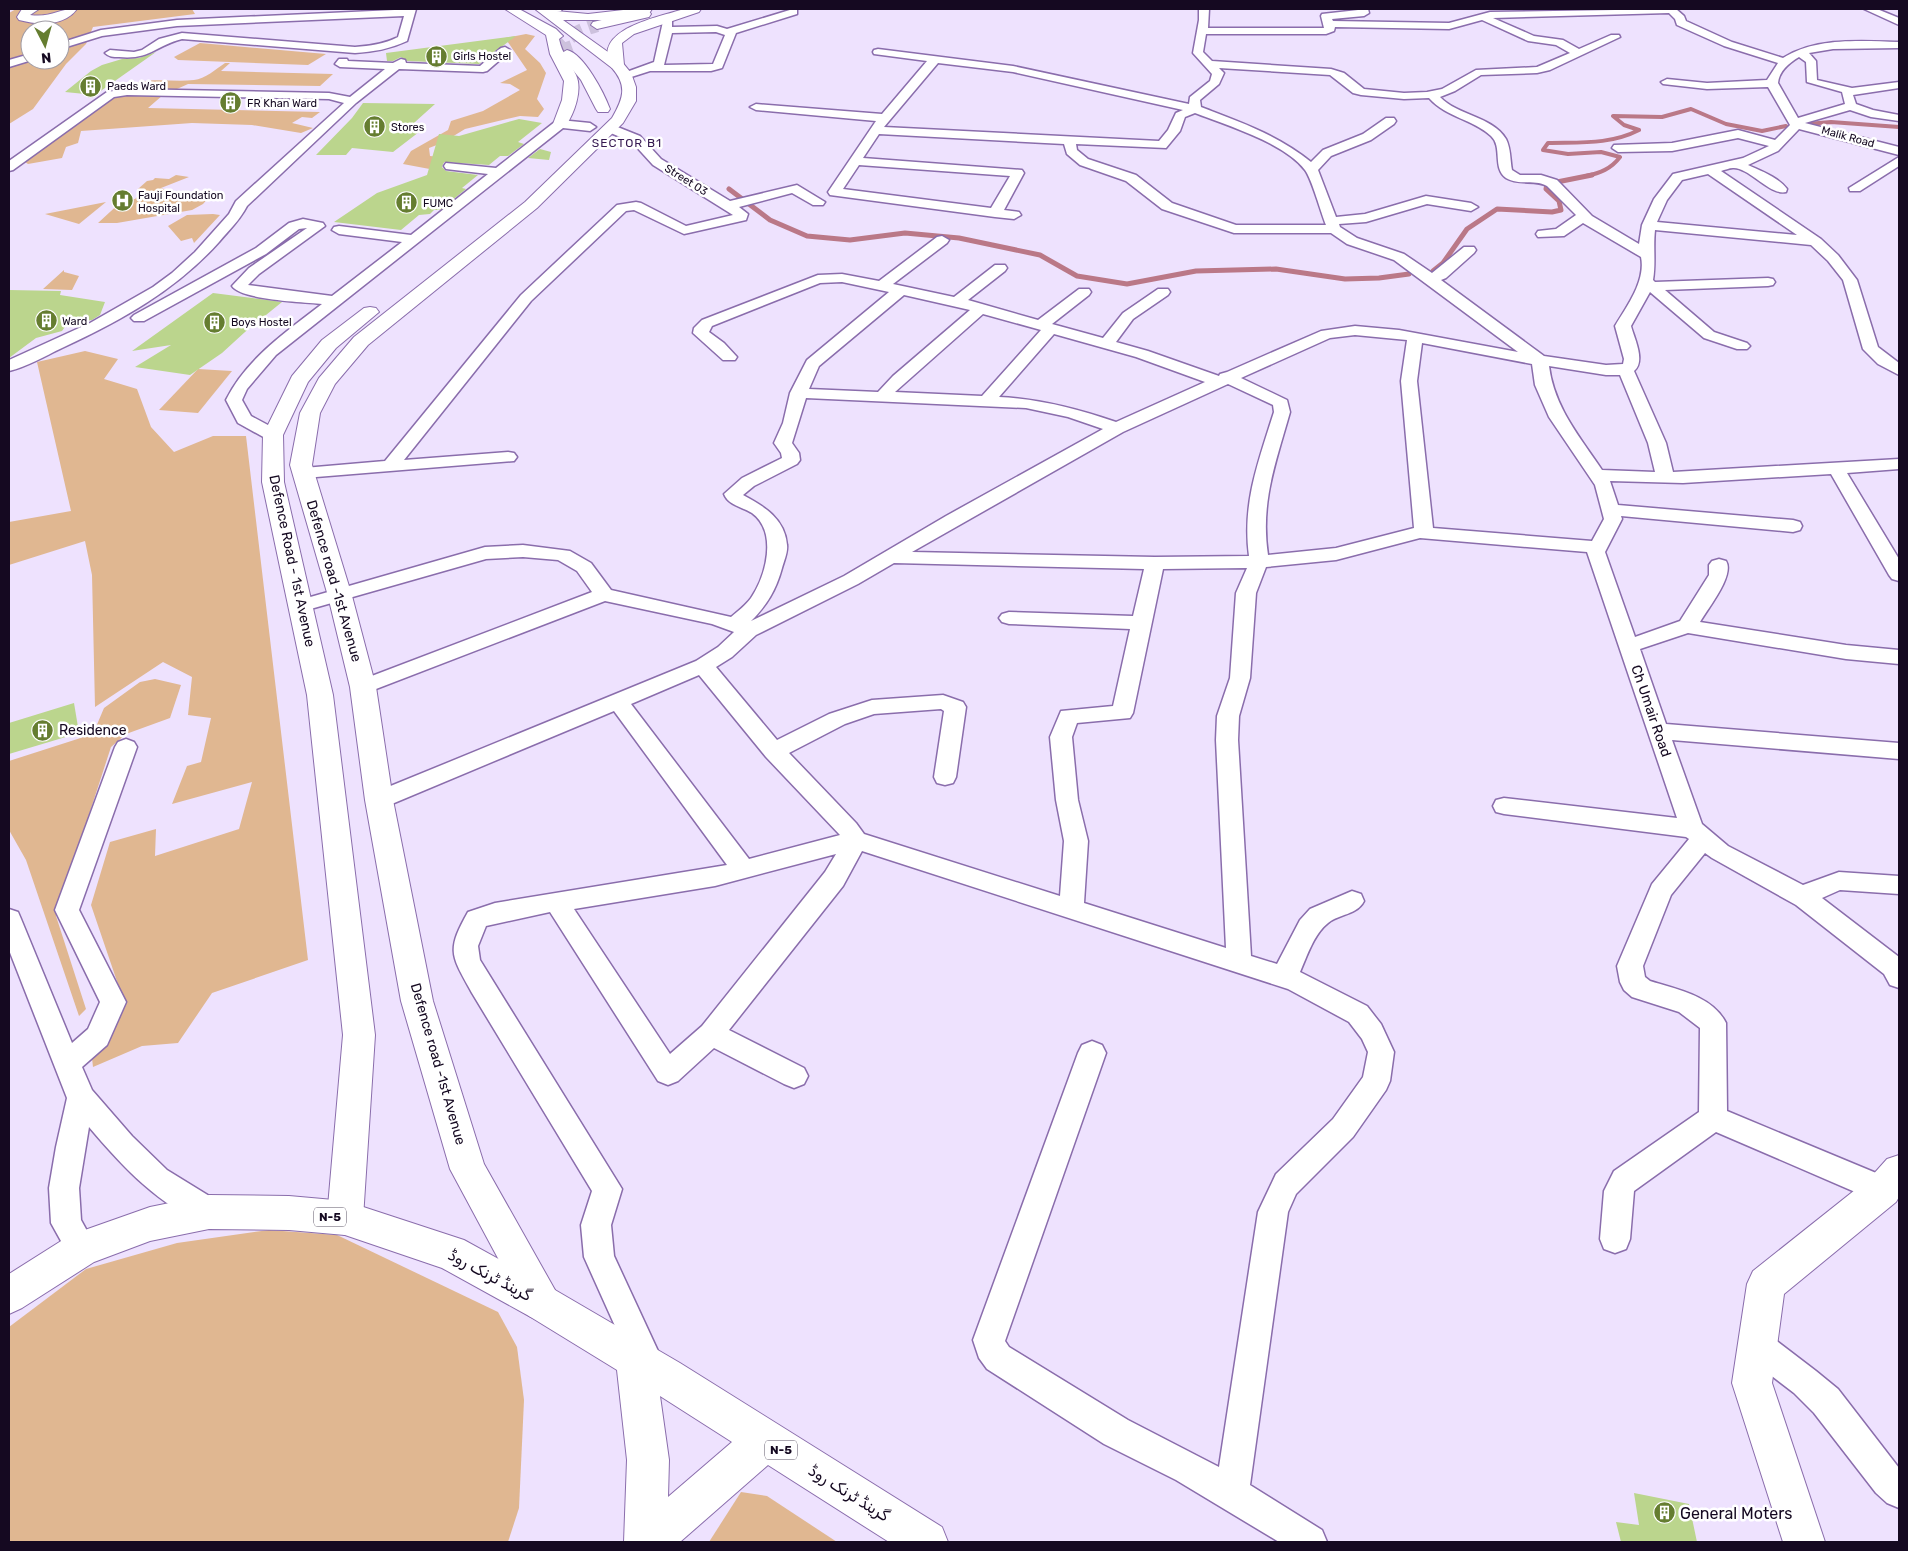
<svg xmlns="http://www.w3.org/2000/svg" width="1908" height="1551" font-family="Rubik,Vazirmatn,sans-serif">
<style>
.green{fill:#e0b791;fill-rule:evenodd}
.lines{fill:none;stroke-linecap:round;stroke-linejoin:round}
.stream-far1{stroke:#ba7887;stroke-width:4}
.stream{stroke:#ba7887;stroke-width:5}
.building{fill:#bbd58d}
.tertiary-tunnel{stroke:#cdc1dd;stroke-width:14;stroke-dasharray:14 7;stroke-linecap:butt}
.minor-casing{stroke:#8a6dac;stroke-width:3}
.tertiary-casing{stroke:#8a6dac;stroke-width:2}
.secondary-casing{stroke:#8a6dac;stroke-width:2}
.primary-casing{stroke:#8a6dac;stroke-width:2}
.trunk-casing{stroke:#8a6dac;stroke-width:2}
.minor{fill:#fff;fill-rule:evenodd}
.tertiary{fill:#fff;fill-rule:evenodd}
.secondary{fill:#fff;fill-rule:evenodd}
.primary{fill:#fff;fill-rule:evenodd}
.trunk{fill:#fff;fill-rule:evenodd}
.labels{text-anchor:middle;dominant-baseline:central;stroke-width:5;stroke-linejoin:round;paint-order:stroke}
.far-poi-label{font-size:11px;fill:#150921;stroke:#fff;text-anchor:start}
.far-street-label{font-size:11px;fill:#150921;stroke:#fff}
.far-neighbourhood-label{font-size:12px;letter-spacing:1px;fill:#351850;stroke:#fff}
.shield{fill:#fff;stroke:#5b5364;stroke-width:1}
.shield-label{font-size:12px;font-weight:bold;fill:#150921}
.street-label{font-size:14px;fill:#150921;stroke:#fff}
.poi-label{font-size:14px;fill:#150921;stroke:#fff;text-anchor:start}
.near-street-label{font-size:16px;fill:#150921;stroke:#fff}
.near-poi-label{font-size:16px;fill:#150921;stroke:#fff;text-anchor:start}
</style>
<rect width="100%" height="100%" fill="#eee2fe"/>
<g class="green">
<path d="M16,9H192L195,14L93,27L86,44L66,64L33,109L9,124V13ZM30,30H60V60H30Z"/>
<polygon points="526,34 535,36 525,49 540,63 546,73 537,99 544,109 538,117 520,116 465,129 442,143 429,148 430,156 449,158 435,170 403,164 411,151 448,130 451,121 483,111 520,90 510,84 500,83 527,70 505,38"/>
<polygon points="200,43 326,54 308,65 178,60 174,57"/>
<path d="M225,63H230L221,71L333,74L320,86L188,84L177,89L124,88C147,75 169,83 194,80C205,79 216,69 225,63Z"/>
<polygon points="115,95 163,95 148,108 320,112 312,118 302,117 292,123 313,128 301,133 252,125 192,123 81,131 78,143 66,147 62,158 28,164 25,162"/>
<polygon points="176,175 189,177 161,188 186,197 209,190 211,195 203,204 192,210 117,223 98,223 123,200 135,199 145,189 138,189 147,181 153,180 155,178 169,179"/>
<polygon points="106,202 79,224 45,214"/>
<polygon points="213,214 220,215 194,243 192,238 181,241 168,226 187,215"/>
<polygon points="64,270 64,272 79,276 72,290 43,289"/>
<polygon points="85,351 118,359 104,379 137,389 151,427 174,452 213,436 246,436 308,960 212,993 178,1043 142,1046 93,1067 91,1049 123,999 91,905 110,842 156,829 155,856 239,829 252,782 172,804 187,766 201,762 211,718 188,715 192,677 163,662 95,707 92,575 85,541 9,565 9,522 71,511 37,362"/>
<polygon points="198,369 232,371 198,413 159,410"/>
<polygon points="155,679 181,685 170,718 126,734 111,747 56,916 86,1009 79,1016 26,860 9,830 9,761 93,734 104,708 140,682"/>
<polygon points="269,1230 337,1235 498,1312 517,1347 524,1400 519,1508 508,1542 9,1542 9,1327 86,1269 177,1243"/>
<polygon points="741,1492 767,1496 837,1542 709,1542"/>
</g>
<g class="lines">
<g class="stream-far1">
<polyline points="1807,124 1831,122 1899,127"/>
<path d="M1586,176C1600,173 1611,169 1620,157L1601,152L1568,154L1543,150L1548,143C1579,142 1610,145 1639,130L1624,125L1613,116L1662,117L1691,109L1726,124L1762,131L1786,126"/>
</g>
<g class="stream">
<polyline points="729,189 770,220 807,236 850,240 905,233 959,238 1040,255 1077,276 1127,284 1196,271 1276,269 1345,279 1379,278 1409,274"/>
<polyline points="1433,271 1443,263 1467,229 1497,209 1552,212 1561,210 1559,201 1546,189 1547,184 1592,175"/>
</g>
</g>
<g class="building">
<polygon points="516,36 479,64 407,61 401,57 393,61 387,61 386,53"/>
<polygon points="156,52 95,95 65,92 91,71 102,65 122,59 139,58"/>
<polygon points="363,103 435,104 405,131 419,132 393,152 352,148 346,155 316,155 352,118"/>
<polygon points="519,119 542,123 518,142 524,144 508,156 500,156 489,165 444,162 442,167 446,171 478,175 462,188 466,189 440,210 434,210 430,214 419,215 401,230 334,222 377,193 427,175 439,134 459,136"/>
<polygon points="540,149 551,152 549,160 528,158"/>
<polygon points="9,290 61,291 60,295 105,302 100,315 92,320 67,324 62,331 36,338 9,358"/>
<polygon points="213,293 282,302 245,332 222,353 190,375 135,367 171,345 132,351"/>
<polygon points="74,703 79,733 9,754 9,723"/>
<polygon points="1634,1493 1689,1504 1697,1542 1621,1542 1616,1522 1639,1525"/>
</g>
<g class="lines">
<path class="tertiary-tunnel" d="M567,54L563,43C573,33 584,29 597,25"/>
<defs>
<g id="minor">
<path d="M416,9L407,41C390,49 373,52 355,53L182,39C155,46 150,60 119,57C113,57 109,57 105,53L110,50L134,52L142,50L159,39L182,33L355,47C370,46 384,44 398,37L404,16L177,26L102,36L60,49V43L101,30L177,20Z"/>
<polygon points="542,9 562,9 561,11 545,14 540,11"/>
<path d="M793,9L797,10V14L736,33L722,68L711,71H650L625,79L619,76L621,74L654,62L664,17H672V27L717,26L727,29ZM716,32L725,35L713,64L664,65L672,33Z"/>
<path d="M1199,9H1209L1208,28H1324L1321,16L1322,14L1358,10V9H1368L1369,13L1364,16L1332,19L1333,21L1449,23L1490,12L1676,9L1684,16L1686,21L1732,42L1783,58C1816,37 1861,41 1899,42V48L1833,49L1809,53L1816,61L1817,80L1852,88L1899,82V88L1853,95L1856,104L1873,110L1899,115V121L1871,117L1850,110L1805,123L1899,147V155L1799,129L1778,151L1748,165C1761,171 1778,177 1787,189L1786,192C1770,196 1749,167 1733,168C1729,168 1725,170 1721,171L1821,239L1838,255L1857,280L1878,347L1899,363V375L1878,364L1863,349L1843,280L1828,261L1811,245L1655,230C1653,248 1656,262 1653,280L1655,282L1768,278L1773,279L1775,282L1773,285L1768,286L1665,290L1714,332L1747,343L1750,346L1747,349H1737L1704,338L1650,292L1631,326C1634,338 1646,361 1634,371L1666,443L1673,472L1899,459V469L1847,473L1899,559V581L1892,579L1889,575L1831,474L1683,483L1610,481L1618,505L1793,520L1800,522L1802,526L1800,530L1793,532L1621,516L1622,519L1605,552L1635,637L1680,621L1709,575V565L1712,561L1719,559L1726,561C1735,575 1708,608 1700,622L1846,645L1899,650V664L1846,659L1688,633L1640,649L1666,724L1899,743V759L1672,740L1702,824L1728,846L1803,885L1839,872L1899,876V894L1840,890L1822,898L1899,957V988L1890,985L1884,974L1796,905L1712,858L1705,853L1671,895L1643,966L1645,977L1650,981C1676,989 1713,996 1726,1023L1727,1111L1893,1180L1898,1190L1893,1200L1883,1204L1716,1132L1634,1191L1630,1239L1626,1249L1615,1253L1604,1249L1600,1239L1604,1191L1614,1171L1699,1112L1700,1028L1679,1012L1632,997L1624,990L1620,982L1617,966L1652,884L1689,839L1686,837L1504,814L1496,812L1493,806L1496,800L1504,798L1677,818L1587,552L1420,538L1336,560L1266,567L1256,593L1250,678L1239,716L1238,740L1251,956L1277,964L1300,920L1310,909L1352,891L1361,894L1364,901C1357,915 1339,914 1328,923C1314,934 1307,956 1300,972L1367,1006L1381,1024L1394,1052L1390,1081L1386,1090L1353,1137L1296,1194L1288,1212L1250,1485L1322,1530L1327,1542H1279L1176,1480L1104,1444L987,1369L979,1358L973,1340L1078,1053L1082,1045L1092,1041L1102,1045L1106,1053L1005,1341L1009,1347L1128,1420L1219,1467L1258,1212L1276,1174L1333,1119L1363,1077L1368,1052L1362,1039L1349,1022L1288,989L862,851L843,886L729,1030L804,1068L808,1076L804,1084L794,1088L784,1084L714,1048L678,1081L668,1085L658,1081L550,912L486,926L478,946L480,960L622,1189L611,1225L614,1256L664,1364L659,1375L648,1380L637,1375L584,1257L581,1225L592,1191L472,993C451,955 446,951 468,912L495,903L727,865L614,711L387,806L379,808L371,806L368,800L371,794L696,661L718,647L734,632L712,624L605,601L363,694L356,692L352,687L356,682L592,592L577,571L558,560L523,557L486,559L300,612L293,610L290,606L293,602L485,547L523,545L570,551L591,563L611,590L731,617C738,611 746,605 751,598C766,576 778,532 752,513C742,507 728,505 724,494L742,478L782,458L781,453L774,443L783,423L790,393L807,360L889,292L842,282L820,283L712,326L709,332L724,343L737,357L735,360H723L693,333L694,328L702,320L818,275L842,274L879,281L937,237L942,236L949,240L947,243L893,284L954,297L995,265H1005L1007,268L1005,271L968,300L1038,320L1079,289H1089L1091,292L1089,295L1052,324L1103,338L1123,313L1158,289H1168L1170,292L1168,295L1133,319L1116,342L1148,351L1219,376L1220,374L1227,372L1321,331L1355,326L1399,330L1518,352L1394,260L1347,244L1331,233H1234L1162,209L1126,181L1080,165L1067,154L1064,144L879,134L863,158L1022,170L1024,173L1004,210L1019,212L1021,215L1014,219L995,217L830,195L828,192L876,121L756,110L750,107L756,104L882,114L927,61L874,54L873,52L874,50L878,49L1013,66L1189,104L1190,97L1210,81L1212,74L1193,53L1199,20ZM1669,13L1675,19L1677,25L1724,46L1778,63L1767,80L1707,83L1667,79L1661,82L1663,84L1707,89L1768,87L1790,125L1775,140L1738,130L1672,143L1614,145L1612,148L1618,152L1672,151L1738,138L1769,146L1743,158L1673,174L1654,199L1642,225L1639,244L1592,216L1557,180L1541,175H1520L1512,170C1510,160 1511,149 1506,139C1492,116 1458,116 1440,97L1455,91L1481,75L1537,73L1550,70L1620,37L1619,35H1611L1579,49L1563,40L1534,36L1493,18ZM1482,20L1528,41L1556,45L1570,53L1537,67L1476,70L1442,89L1427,92L1404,93L1364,89L1344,73L1331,69L1212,61L1203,52L1206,34H1326L1334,31L1335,27L1449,29ZM1799,57L1806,62L1807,82L1842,92L1845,104L1798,118L1778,83C1779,71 1789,63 1799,57ZM938,63L1013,72L1183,110L1176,113L1168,130L1159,141L884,127ZM1219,68L1330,75L1353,93L1361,95L1404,99L1429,98C1447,118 1473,119 1491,136C1503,147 1492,168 1506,178C1519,186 1535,179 1547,186L1576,215L1556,229L1538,231L1536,234L1538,237L1564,236L1583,223L1641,257C1646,281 1627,306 1615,326L1624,359L1623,364L1606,365L1544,356L1441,280L1446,278L1474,253L1476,250L1474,247H1464L1432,273L1404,254L1357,238L1340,227L1339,224L1366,222L1427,204L1471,211L1478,207L1471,203L1426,196L1365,214L1336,217L1318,170L1331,156L1371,140L1394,124L1396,121L1394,118H1386L1363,134L1323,150L1311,162C1278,135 1240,122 1201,107L1200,100L1219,84L1224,73ZM1195,113C1226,125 1285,143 1305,170C1312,179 1321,213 1326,225H1236L1172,203L1136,175L1088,159L1077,150L1076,144L1166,148L1180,131L1185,117ZM859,165L1010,176L991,208L843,189ZM1708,174L1797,235L1657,222L1667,200L1682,180ZM904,295L970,310L893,376L878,392L809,389L819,366ZM983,314L1041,330L982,396L895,392ZM1054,334L1136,357L1205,382L1116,422C1078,409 1040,399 999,397ZM1355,335L1407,340L1401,381L1414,528L1336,548L1268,555C1260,502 1276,462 1290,412L1287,400L1241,378L1330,338ZM1422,343L1532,364L1535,385L1549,417L1595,485L1604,519L1592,541L1433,528L1417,381ZM1549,366L1606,375H1620L1648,443L1655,472L1602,470C1580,437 1554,407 1549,366ZM1228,384L1273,405L1274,412C1258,463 1242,503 1249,556L1155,557L912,552L1123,432ZM806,398L1026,408L1068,417L1103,429L946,516L844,576L751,621C767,605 776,590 782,568C784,561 788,552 787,545C785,519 764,506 743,495L754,486L797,464L800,460L799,453L792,443ZM894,563L1144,569L1133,616L1009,612L1002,614L999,618L1002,622L1009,624L1130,629L1113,706L1061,711L1050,737L1056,800L1064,841L1060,896L864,834L856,823L789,753L845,724L874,714L941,709L944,711L934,777L937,783L945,785L953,783L956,777L966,707L963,702L943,695L872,700L829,714L777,740L716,667L732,657L756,635L858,584ZM1247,568L1236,593L1230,678L1217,716L1216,740L1226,948L1084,903L1088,841L1078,800L1072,737L1077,723L1130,718L1133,713L1163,569ZM699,675L766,757L840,835L749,859L631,704ZM836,854L825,872L702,1026L670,1054L574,909L715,886Z"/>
<polygon points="1864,9 1877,9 1899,18 1899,25"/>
<path d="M505,47L510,50L509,52L487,71L483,72L399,69L356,103L247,206C240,220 229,230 219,242C175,291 120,321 62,348C45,356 27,367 9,371V360L90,323L153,287L172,273L195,252L229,214L236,201L344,103L329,99L127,95L114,97L13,170L9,171V161L107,92L127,89L329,93L350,97L385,69L340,67L335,64L339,59H347L348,61L393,63L401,59L405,60L406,63L480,66L501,48Z"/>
<polygon points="30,54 30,60 32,60 9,67 9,60"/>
<path d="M560,120L590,123L596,127L590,131L563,128L276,355L247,389L242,400L251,416L279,431L281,435L279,439H267L238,423L226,400C247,358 286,332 322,304C304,302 241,300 232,286L249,268L307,228L299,229L266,254L144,321H134L131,318L134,315L256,248L289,223L303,219L323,223L325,226L259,274L248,285L332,296L402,242L339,234L332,230L334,227L339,226L411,235L488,174L446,169L444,166L446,163L496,168L556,121Z"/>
<polygon points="610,124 640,136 661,159 730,201 797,185 825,202 823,205 813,205 792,193 739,207 748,214 746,220 684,234 634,210 626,211 531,301 404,460 508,452 514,453 517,457 514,461 304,478 298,477 295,473 298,469 304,468 385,461 521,295 617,205 636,202 641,203 686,226 733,215 653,165 632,142 606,131 604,128"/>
<polygon points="1899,157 1899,166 1860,191 1850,191 1849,188"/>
<path d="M126,739L134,742L137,747L79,910L126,1002L107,1045L82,1067L92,1090L132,1136L167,1170L219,1202L224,1212L219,1222L209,1226C159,1206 123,1167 89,1127L79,1188L81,1220L97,1249L93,1259L82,1264L71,1259L51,1223L49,1188L56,1147L67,1098L9,950V909L18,912L21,919L72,1043L88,1029L100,1002L55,910L115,747L118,742Z"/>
<polygon points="1758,1330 1769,1335 1816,1371 1838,1389 1899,1468 1899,1508 1887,1503 1876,1493 1814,1413 1794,1393 1747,1357 1742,1346 1747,1335"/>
</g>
<g id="tertiary">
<path d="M684,9H701L699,12L634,34L622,43L624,65L617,69L612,68C589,29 660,17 684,9Z"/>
<polygon points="645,10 649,11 651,14 649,17 597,29 591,25 593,22"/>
<path d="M567,50C584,54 604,93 610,109L608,112H598L596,109L581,80L560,54Z"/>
<polygon points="1899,1155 1899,1197 1896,1202 1784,1294 1772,1383 1825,1542 1783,1542 1732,1383 1747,1284 1753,1271 1870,1178 1887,1159"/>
</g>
<path id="secondary" d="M22,9H39L30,15C52,18 59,8 77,9C64,27 38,25 19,20L17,17Z"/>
<g id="primary">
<path d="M505,9H519L556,29L563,36L559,39C562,54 570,62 576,75C583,90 574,114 565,127H555L553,124L562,100L564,81L550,54L546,35Z"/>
<path d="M535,9L588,14L632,9H652L650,12L611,20H563L622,62L631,73L636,87V101L623,123L537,208L368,345L335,384L320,413L312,465L352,596L376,687L393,800L433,1001L484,1164L555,1290L561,1303L555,1316L542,1322L529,1316L450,1169L401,1001L365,800L350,687L328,596L290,465L300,413L319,378L354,337L525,202L612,118C623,99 628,86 612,68Z"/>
<polygon points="370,307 376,308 379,312 336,348 308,382 283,435 284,482 333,695 375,1035 363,1218 358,1230 345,1235 332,1230 327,1218 343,1035 307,695 262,482 263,435 292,376 322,340 364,308"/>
</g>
<path id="trunk" d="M209,1195L289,1196L345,1201L464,1240L555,1290L680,1363L942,1527L948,1542H889L768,1465L680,1542H624L627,1460L617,1370L529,1316L442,1268L345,1235L289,1230L209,1229L150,1241L94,1262L22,1308L9,1314V1274L69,1236L82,1231L150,1207ZM660,1396L732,1442L668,1497L669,1460Z"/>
</defs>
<use href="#minor" class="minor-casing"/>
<use href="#tertiary" class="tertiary-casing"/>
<use href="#secondary" class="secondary-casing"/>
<use href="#primary" class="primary-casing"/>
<use href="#trunk" class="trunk-casing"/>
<use href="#minor" class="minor"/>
<use href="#tertiary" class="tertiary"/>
<use href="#secondary" class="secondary"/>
<use href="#primary" class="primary"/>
<use href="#trunk" class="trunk"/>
</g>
<defs>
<symbol id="building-disc" viewBox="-11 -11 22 22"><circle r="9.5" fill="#657d30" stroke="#fff"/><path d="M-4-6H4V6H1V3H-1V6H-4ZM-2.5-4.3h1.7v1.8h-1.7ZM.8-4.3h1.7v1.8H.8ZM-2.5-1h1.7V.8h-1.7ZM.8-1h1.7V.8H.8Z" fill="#fff"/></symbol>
<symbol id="hospital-disc" viewBox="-11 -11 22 22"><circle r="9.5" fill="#657d30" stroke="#fff"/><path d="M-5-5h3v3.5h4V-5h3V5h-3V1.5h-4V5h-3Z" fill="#fff"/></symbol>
</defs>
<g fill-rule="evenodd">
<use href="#building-disc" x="424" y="44" width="25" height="25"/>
<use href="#building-disc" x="78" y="74" width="25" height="25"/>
<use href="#building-disc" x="218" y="90" width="25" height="25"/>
<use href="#building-disc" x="362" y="114" width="25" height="25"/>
<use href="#hospital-disc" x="110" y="188" width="25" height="25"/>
<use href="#building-disc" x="394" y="190" width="25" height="25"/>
<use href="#building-disc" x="34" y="308" width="25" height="25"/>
<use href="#building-disc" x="202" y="310" width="25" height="25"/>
<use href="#building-disc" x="30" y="718" width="25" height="25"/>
<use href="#building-disc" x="1652" y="1500" width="25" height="25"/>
</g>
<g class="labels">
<g class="far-poi-label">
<text x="453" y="56">Girls Hostel</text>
<text x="107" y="86">Paeds Ward</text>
<text x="247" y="103">FR Khan Ward</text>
<text x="391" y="127">Stores</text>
<text x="138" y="195">Fauji Foundation<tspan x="138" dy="13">Hospital</tspan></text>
<text x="423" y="203">FUMC</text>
<text x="62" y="321">Ward</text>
<text x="231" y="322">Boys Hostel</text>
</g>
<g class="far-street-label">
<text transform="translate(1848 137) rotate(15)">Malik Road</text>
<text transform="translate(686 180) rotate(32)">Street 03</text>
</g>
<g class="far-neighbourhood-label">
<text x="627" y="143">SECTOR B1</text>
</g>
<g class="shield">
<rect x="314" y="1207.5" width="32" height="19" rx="4"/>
<rect x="765" y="1440.5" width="32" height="19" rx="4"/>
</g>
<g class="shield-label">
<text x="330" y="1217">N-5</text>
<text x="781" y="1450">N-5</text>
</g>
<g class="street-label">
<text transform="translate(292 561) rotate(78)">Defence Road - 1st Avenue</text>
<text transform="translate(334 581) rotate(74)">Defence road -1st Avenue</text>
<text transform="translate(1651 711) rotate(71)">Ch Umair Road</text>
<text transform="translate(438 1064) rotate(74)">Defence road -1st Avenue</text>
</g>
<g class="poi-label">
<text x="59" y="730">Residence</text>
</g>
<g class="near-street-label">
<text transform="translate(490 1275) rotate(28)">گرینڈ ٹرنک روڈ</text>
<text transform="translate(849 1493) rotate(32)">گرینڈ ٹرنک روڈ</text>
</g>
<g class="near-poi-label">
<text x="1680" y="1513">General Moters</text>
</g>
</g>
<rect width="1908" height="1551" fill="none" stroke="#150921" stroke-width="20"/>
<g transform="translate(45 45) rotate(174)"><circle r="24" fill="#ffffff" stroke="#a19da6"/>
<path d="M0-4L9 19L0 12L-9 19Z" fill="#657d30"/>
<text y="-8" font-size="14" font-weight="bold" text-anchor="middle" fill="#150921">N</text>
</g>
</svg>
